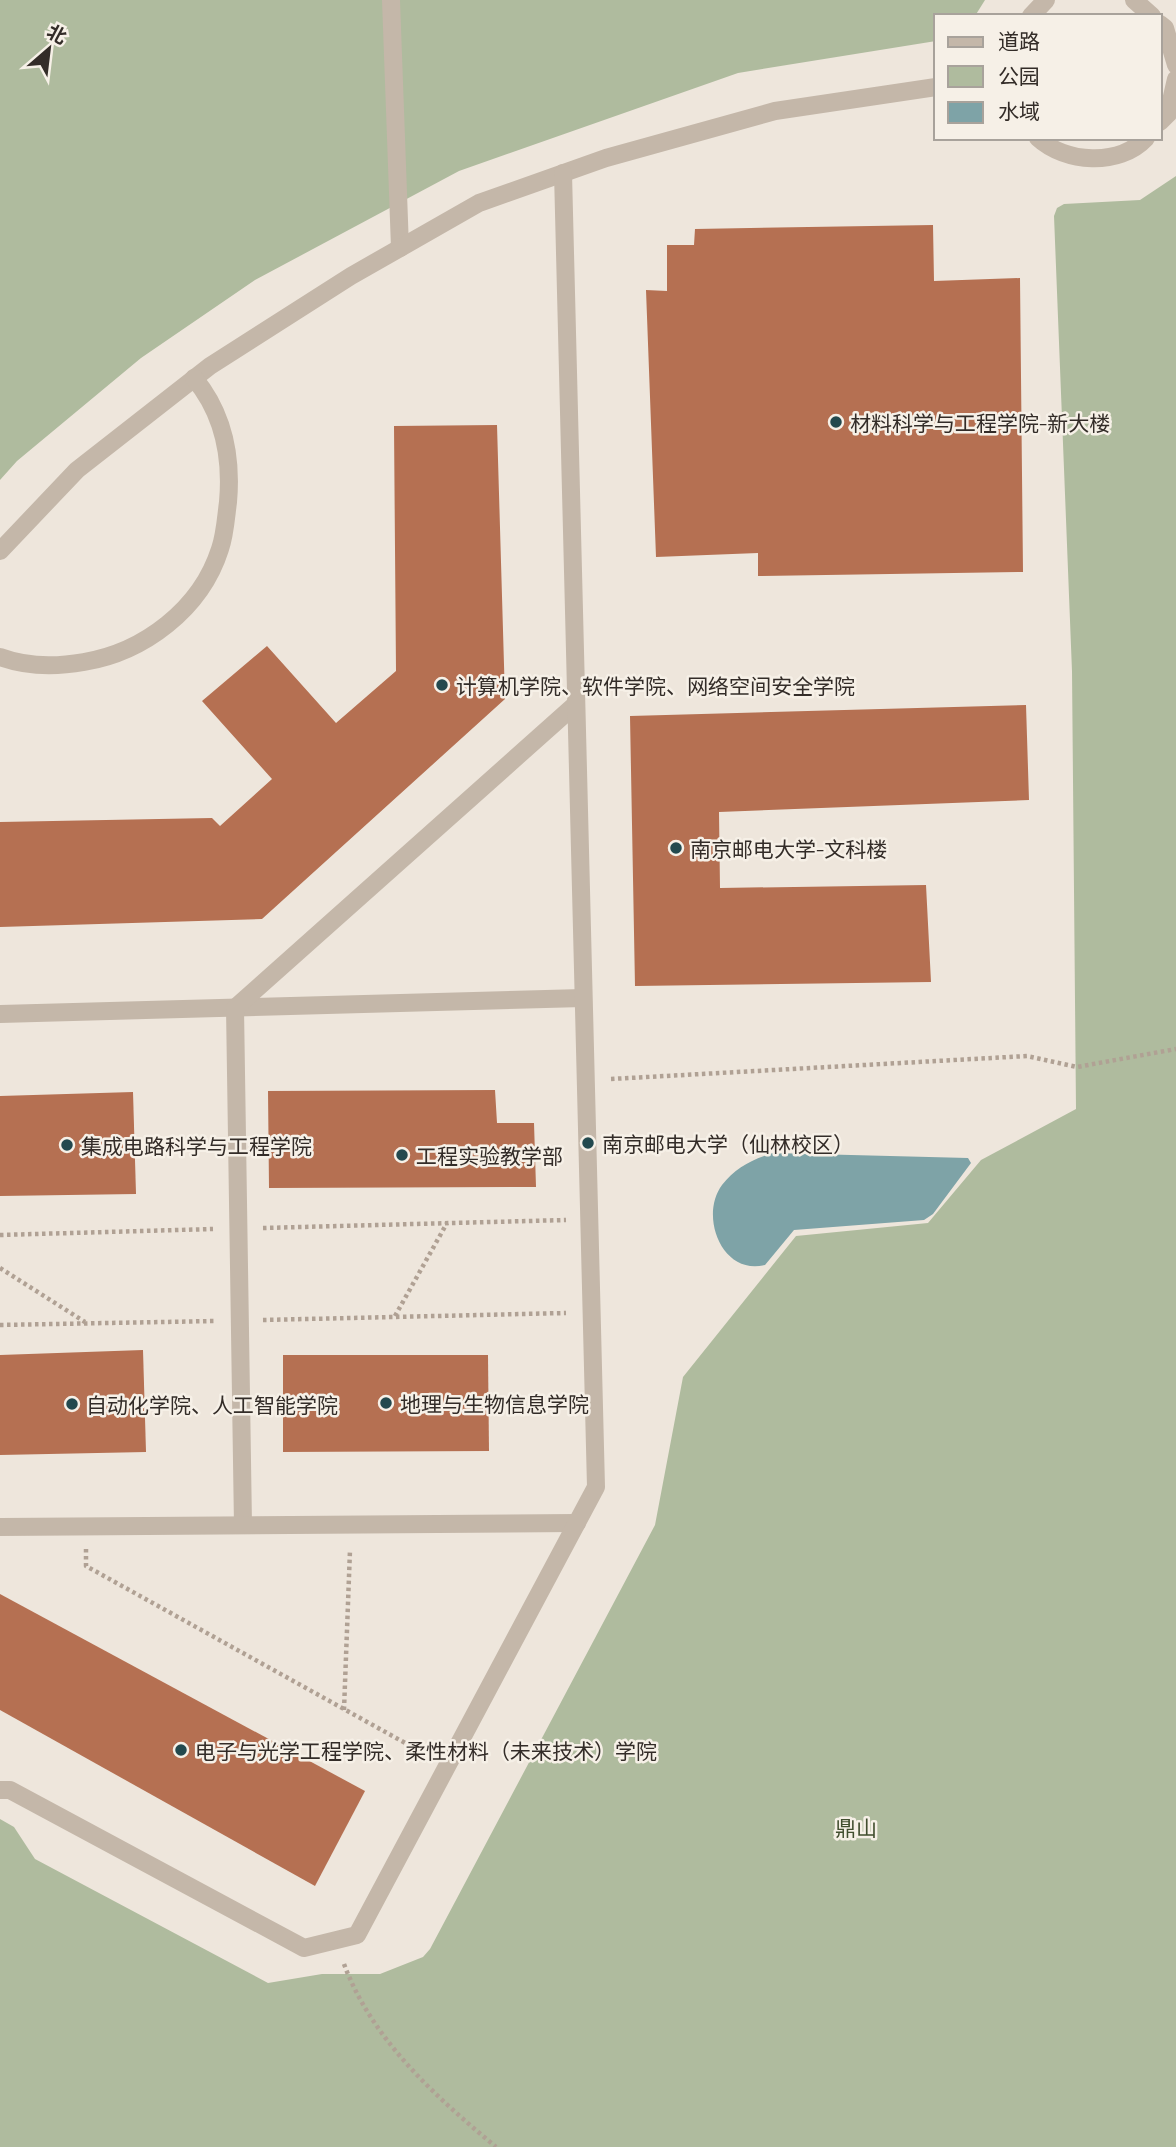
<svg xmlns="http://www.w3.org/2000/svg" width="1176" height="2147" font-family="Barlow,'Noto Sans SC',sans-serif">
<style>
.green{fill:#afbb9e}
.water{fill:#7ea3a7}
.building{fill:#b57052}
.lines{fill:none;stroke-linecap:round;stroke-linejoin:round}
.path{stroke:#b0a194;stroke-width:4.5;stroke-dasharray:3.5 3.5;stroke-linecap:butt}
.minor{stroke:#c4b7a9;stroke-width:18}
.poi-dot{fill:#23494e;stroke:#f6f0e7;stroke-width:2.5}
.labels{text-anchor:middle;dominant-baseline:central;stroke-width:5;stroke-linejoin:round;paint-order:stroke}
.poi-label{font-size:21px;fill:#332c28;stroke:#f6f0e7;text-anchor:start}
.park-label{font-size:21px;fill:#414e2f;stroke:#f6f0e7}
</style>
<rect width="100%" height="100%" fill="#eee6dc"/>
<g class="green">
<polygon points="0,0 985,0 975,16 936,16 936,41 738,73 459,171 255,280 141,358 17,461 0,480"/>
<polygon points="1176,176 1176,2147 0,2147 0,1819 14,1827 35,1859 268,1983 322,1974 380,1974 423,1957 430,1949 655,1525 683,1377 796,1236 928,1223 981,1160 1076,1109 1072,671 1054,216 1057,208 1064,204 1140,200"/>
</g>
<path class="water" d="M773,1153L968,1158L971,1163L933,1214L924,1220L794,1230L765,1265C722,1276 699,1216 722,1185C735,1168 753,1159 773,1153Z"/>
<g class="building">
<polygon points="933,225 934,281 1020,278 1023,572 758,576 758,553 656,557 646,290 667,291 667,245 694,245 695,229"/>
<polygon points="497,425 505,699 262,919 0,927 0,822 212,818 220,826 272,779 202,701 267,646 336,723 396,671 394,426"/>
<polygon points="1026,705 1029,800 719,812 720,888 926,885 931,982 635,986 630,716"/>
<polygon points="495,1090 497,1123 534,1123 536,1187 269,1188 268,1091"/>
<polygon points="133,1092 136,1194 0,1196 0,1096"/>
<polygon points="143,1350 146,1452 0,1455 0,1355"/>
<polygon points="283,1355 488,1355 489,1451 283,1452"/>
<polygon points="0,1594 365,1791 315,1886 0,1710"/>
</g>
<g class="lines">
<g class="path">
<polyline points="611,1079 1027,1056 1077,1067 1176,1049"/>
<polyline points="263,1228 566,1220"/>
<polyline points="0,1235 213,1229"/>
<polyline points="0,1268 85,1322"/>
<polyline points="395,1316 447,1223"/>
<polyline points="263,1320 566,1313"/>
<polyline points="0,1325 216,1321"/>
<polyline points="86,1549 86,1566 425,1754"/>
<polyline points="344,1710 350,1550"/>
<path d="M344,1964C372,2040 436,2097 496,2147"/>
</g>
<g class="minor">
<polyline points="391,0 400,248"/>
<polyline points="1134,0 1152,16"/>
<polyline points="1031,16 1046,0"/>
<polyline points="1160,24 1165,28 1176,65"/>
<polyline points="1160,122 1168,114 1176,79"/>
<path d="M1038,138C1065,163 1119,167 1146,138"/>
<polyline points="0,551 77,470 210,366 351,276 479,203 606,158 775,111 936,87"/>
<path d="M0,657C27,667 56,667 84,662C144,652 201,609 220,549C225,535 226,517 228,502C232,457 224,414 194,378"/>
<polyline points="0,1014 583,998"/>
<polyline points="243,1525 235,1008 576,704"/>
<polyline points="0,1527 577,1523"/>
<polyline points="0,1790 10,1790 304,1948 357,1935 596,1487 563,173"/>
</g>
</g>
<g class="poi-dot">
<circle cx="836" cy="422" r="7"/>
<circle cx="442" cy="685" r="7"/>
<circle cx="676" cy="848" r="7"/>
<circle cx="588" cy="1143" r="7"/>
<circle cx="67" cy="1145" r="7"/>
<circle cx="402" cy="1155" r="7"/>
<circle cx="386" cy="1403" r="7"/>
<circle cx="72" cy="1404" r="7"/>
<circle cx="181" cy="1750" r="7"/>
</g>
<g class="labels">
<g class="poi-label">
<text x="850" y="422">材料科学与工程学院-新大楼</text>
<text x="456" y="685">计算机学院、软件学院、网络空间安全学院</text>
<text x="690" y="848">南京邮电大学-文科楼</text>
<text x="602" y="1143">南京邮电大学（仙林校区）</text>
<text x="81" y="1145">集成电路科学与工程学院</text>
<text x="416" y="1155">工程实验教学部</text>
<text x="400" y="1403">地理与生物信息学院</text>
<text x="86" y="1404">自动化学院、人工智能学院</text>
<text x="195" y="1750">电子与光学工程学院、柔性材料（未来技术）学院</text>
</g>
<g class="park-label">
<text x="856" y="1827">鼎山</text>
</g>
</g>
<rect x="934" y="14" width="228" height="126" fill="#f6f0e7" stroke="#a8a29b" stroke-width="2"/>
<rect x="948" y="37" width="35" height="10" fill="#c4b7a9" stroke="#a8a29b" stroke-width="2"/>
<text x="998" y="49" font-size="21" fill="#332c28">道路</text>
<rect x="948" y="66" width="35" height="21" fill="#afbb9e" stroke="#a8a29b" stroke-width="2"/>
<text x="998" y="84" font-size="21" fill="#332c28">公园</text>
<rect x="948" y="102" width="35" height="21" fill="#7ea3a7" stroke="#a8a29b" stroke-width="2"/>
<text x="998" y="119" font-size="21" fill="#332c28">水域</text>
<g transform="translate(49 49) rotate(28)" stroke="#f6f0e7" stroke-width="5" paint-order="stroke">
<path d="M0-5L12 26L0 18L-12 26Z" fill="#332c28"/>
<text y="-10" font-size="19" font-weight="bold" text-anchor="middle" fill="#332c28">北</text>
</g>
</svg>
